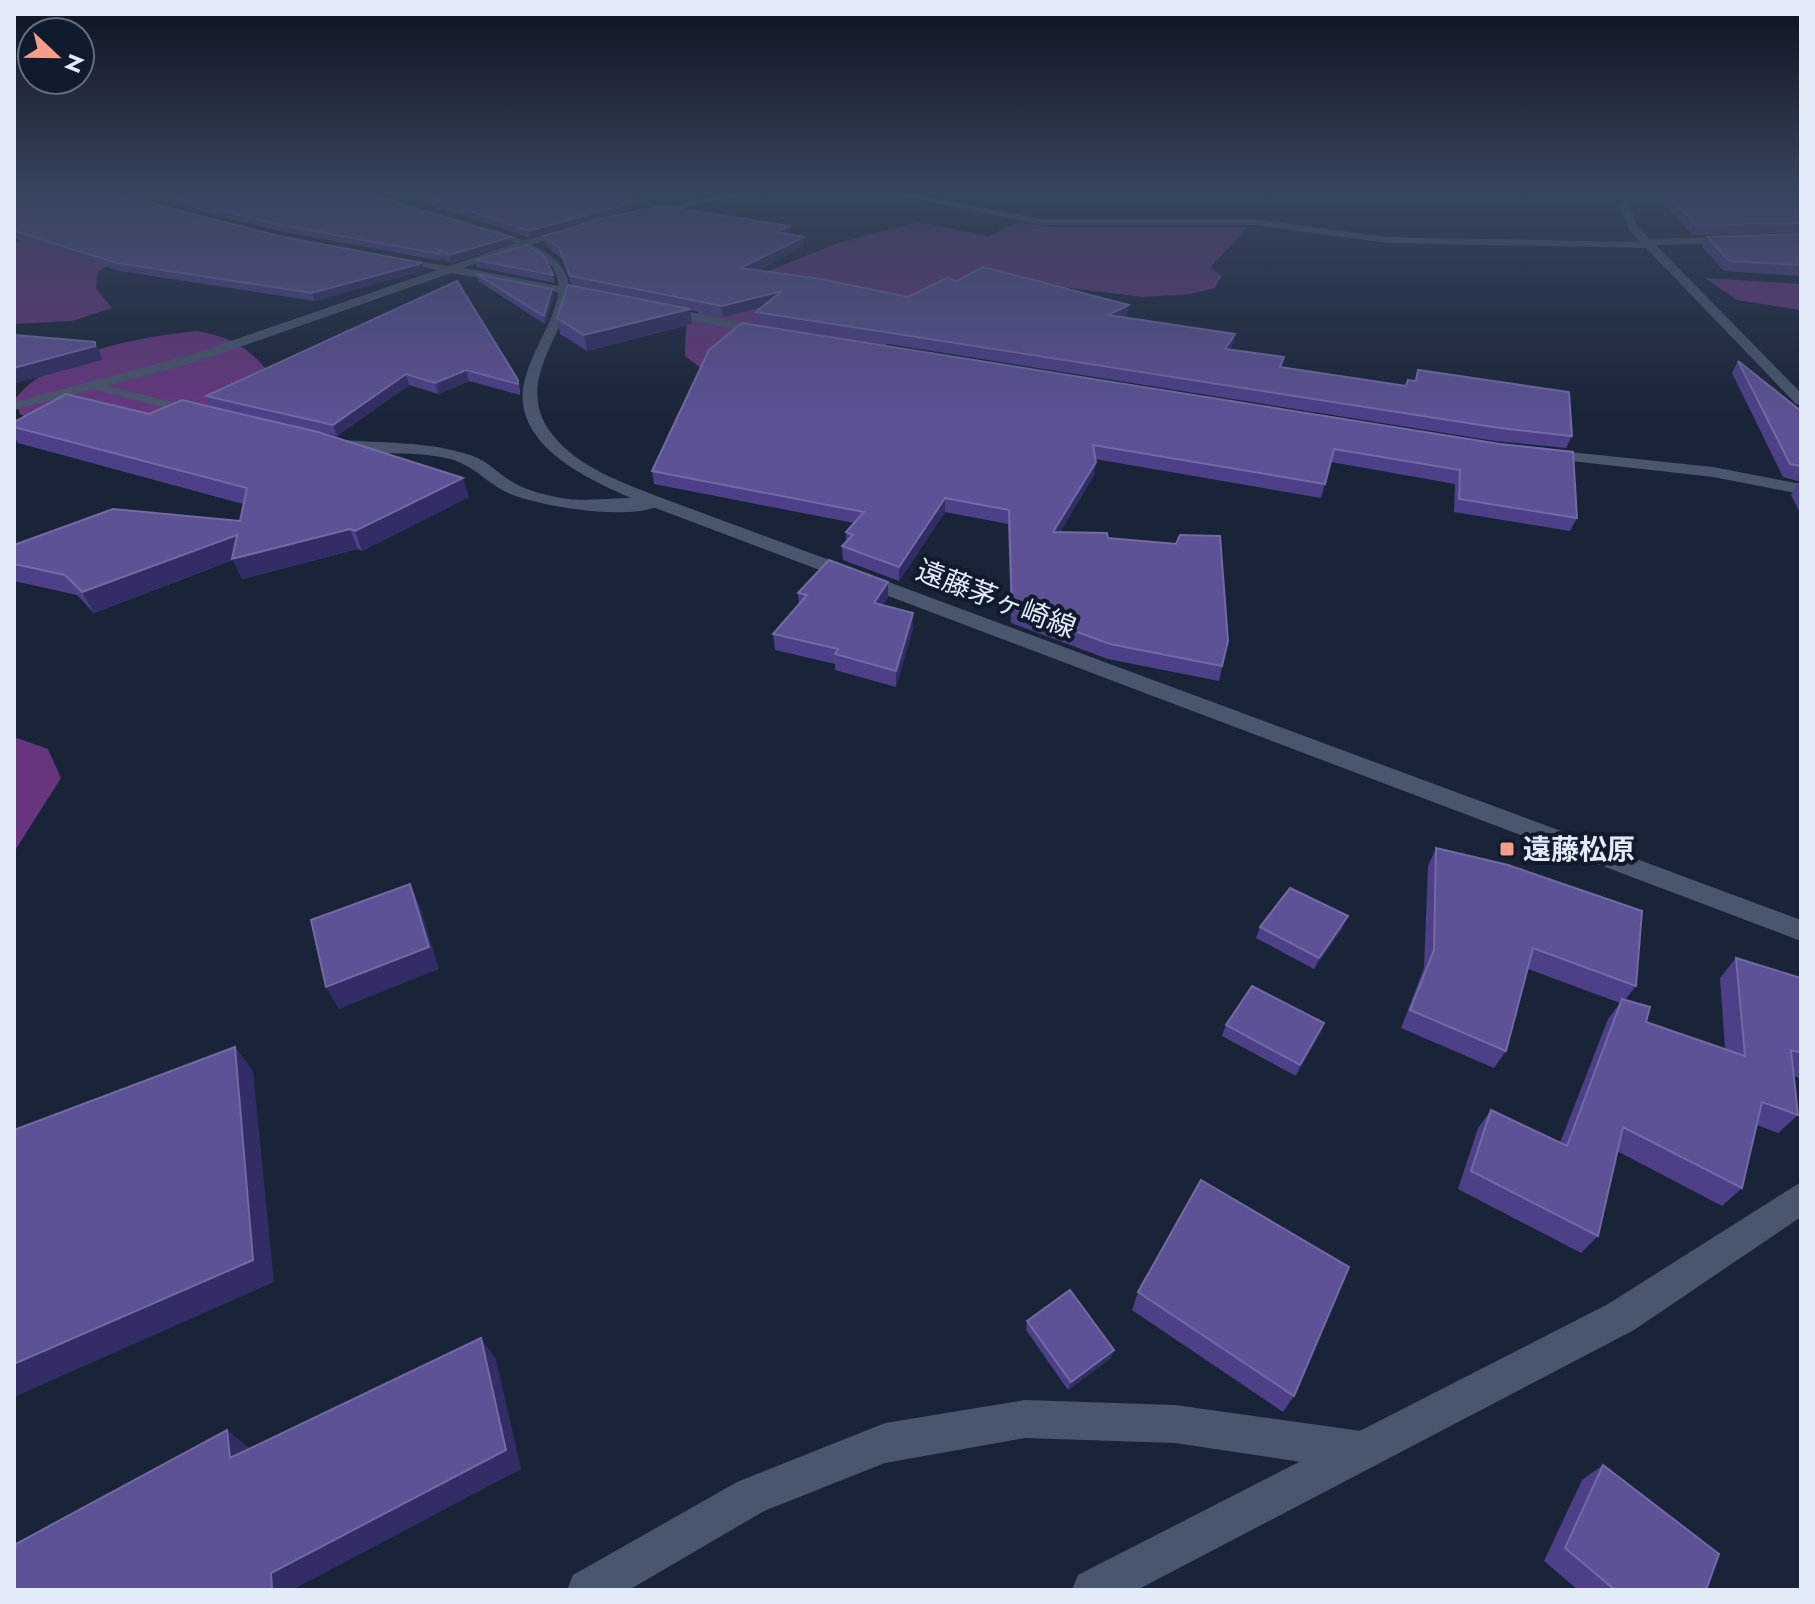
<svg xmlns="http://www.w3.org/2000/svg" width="1815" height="1604" font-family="Jost,'Noto Sans JP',sans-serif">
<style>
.forest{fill:#67367f}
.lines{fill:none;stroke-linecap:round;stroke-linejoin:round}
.minor{fill:#49566d;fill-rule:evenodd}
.tertiary{fill:#49566d;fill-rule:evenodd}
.secondary{fill:#49566d;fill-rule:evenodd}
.wall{fill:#4d4089}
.shaded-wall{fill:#322d64}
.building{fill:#5d5295;stroke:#726aa5;stroke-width:2}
.poi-dot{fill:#f59d8d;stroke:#101b2e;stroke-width:3}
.labels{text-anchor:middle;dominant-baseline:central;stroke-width:8;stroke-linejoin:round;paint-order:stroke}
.street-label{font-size:28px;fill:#e3ebf9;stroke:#101b2e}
.poi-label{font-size:28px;font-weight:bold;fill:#e3ebf9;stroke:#101b2e;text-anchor:start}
</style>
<rect width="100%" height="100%" fill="#192438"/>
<g class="forest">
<polygon points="919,222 988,236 1019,222 1052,227 1248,227 1210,268 1222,276 1215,288 1190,294 1142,297 1054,286 923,323 830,377 728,388 685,356 686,320 761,274 838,243"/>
<polygon points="35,238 117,258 98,272 96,289 112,308 72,321 14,324 14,243"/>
<polygon points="1705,278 1801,284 1801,310 1737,300"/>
<path d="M197,331C244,340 252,353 283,388L261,411L41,424L20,414L15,399C53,352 139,337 197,331Z"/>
<polygon points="17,738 48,749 61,778 14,852 14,739"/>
</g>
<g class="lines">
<g class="minor">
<polygon points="727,194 747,194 639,217 634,214"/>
<polygon points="893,194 913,194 1042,219 1254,219 1388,237 1639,242 1644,239 1801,235 1801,241 1653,245 1648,248 1388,243 1254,225 1042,225"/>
<polygon points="576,227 581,230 580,232 529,245 463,268 591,292 595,293 595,299 451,273 200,361 107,386 204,410 204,416 199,417 93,389 14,410 14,402 190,355 437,270 387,260 387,256 449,266 521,241"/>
<polygon points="662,306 771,329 777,333 771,337 658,313 658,307"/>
<path d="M332,439C379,444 428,440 473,456C487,461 497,472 509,480C526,491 548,496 568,499C587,502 655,493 664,502C641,524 536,506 508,493C487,483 473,465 450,459C409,449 367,457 327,447L324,444Z"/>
<polygon points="1542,449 1713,467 1801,484 1801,494 1713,477 1536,457 1534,454"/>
<polygon points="1025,1400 1175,1405 1361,1431 1375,1437 1381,1451 1375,1465 1361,1471 1175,1443 1025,1438 885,1463 764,1511 629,1590 567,1590 573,1575 737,1482 885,1423"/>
</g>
<g class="tertiary">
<polygon points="1628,194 1638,194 1629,206 1638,227 1801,393 1801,405 1796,404 1629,230 1619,206"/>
<polygon points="1801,1182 1801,1217 1634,1330 1137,1590 1072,1590 1078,1575 1608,1304"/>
</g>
<path class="secondary" d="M481,226C670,278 487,350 552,434C578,468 624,483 662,498L1801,920V941L650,506C604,486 516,453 523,389C526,367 538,347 547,327C554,312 563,290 556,274C545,246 502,239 477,231L476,229Z"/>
</g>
<g class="wall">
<polygon points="14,194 279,236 422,263 424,270 315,301 120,271 14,238"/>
<polygon points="133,194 368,194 513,244 451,263 441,257 442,261 284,232"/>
<polygon points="388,194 633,194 631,210 531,238 446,210"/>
<polygon points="1656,194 1801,194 1801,233 1692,235"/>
<polygon points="790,226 790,234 804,237 804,246 757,271 908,297 1127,316 1124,317 1235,334 1232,345 1230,350 1284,357 1281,368 1406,386 1414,381 1418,370 1572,436 1566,448 1495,441 757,323 756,312 762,307 723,317 690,310 692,324 587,351 560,334 557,318 572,286 562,259 546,246 544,236"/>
<polygon points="1801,234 1801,276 1724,271 1702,247 1707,237"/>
<polygon points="475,260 553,275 554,283 477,267"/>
<polygon points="476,274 554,296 545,324 478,281"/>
<polygon points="457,281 518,380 520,390 520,395 469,381 438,394 409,385 337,436 297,427 469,497 362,551 358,549 242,579 233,560 94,613 77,595 14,581 14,545 240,521 243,504 18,443 14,436 14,422 149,414 211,406 206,396"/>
<polygon points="709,350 1500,444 1577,518 1570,531 1454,512 1455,484 1331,462 1321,498 1095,459 1094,475 1060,532 1108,538 1228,641 1219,681 1108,659 1011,623 1008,524 945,512 899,581 843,560 842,546 846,543 846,532 854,523 654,484 652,471"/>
<polygon points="1738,361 1801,411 1801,482 1783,477 1732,373"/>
<polygon points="1799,482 1801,482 1801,515 1791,495"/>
<polygon points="798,593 888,597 883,605 913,613 913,628 896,687 835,670 835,664 775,650 773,634 799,604"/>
<polygon points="1436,848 1636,986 1625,1000 1646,1022 1725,1049 1720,978 1736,958 1801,978 1801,1079 1794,1076 1798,1115 1778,1133 1757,1125 1742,1188 1722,1206 1617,1151 1598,1236 1581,1253 1458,1189 1478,1128 1491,1110 1560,1143 1608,1019 1620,1003 1528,969 1506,1051 1494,1068 1401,1028 1424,968 1428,866"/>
<polygon points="1260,927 1343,927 1314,969 1256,938"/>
<polygon points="1324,1023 1296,1076 1222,1036 1226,1025"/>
<polygon points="1138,1292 1294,1396 1283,1412 1132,1310"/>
<polygon points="1027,1321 1111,1358 1068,1390 1026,1330"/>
<polygon points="1603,1465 1706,1590 1578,1590 1544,1561 1582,1480"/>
</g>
<g class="shaded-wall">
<polygon points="631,194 633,194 631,210 531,238 529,231"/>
<polygon points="790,226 790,236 777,232"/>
<polygon points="511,237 513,244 451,263 449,255"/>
<polygon points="804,237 804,246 741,279 740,268"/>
<polygon points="422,263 424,270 315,301 312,293"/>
<polygon points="552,289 554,296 545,324 544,316"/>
<polygon points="782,291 782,302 723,317 722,306"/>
<polygon points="1129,305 1127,316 1107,326 1108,315"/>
<polygon points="690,309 692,324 587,351 584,335"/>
<polygon points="1235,334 1232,345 1223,361 1225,349"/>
<polygon points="95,342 101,356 102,360 14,384 14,368"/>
<polygon points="466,370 469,381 438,394 435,383"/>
<polygon points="406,374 409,385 337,436 333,425"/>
<polygon points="1096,462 1094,475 1052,545 1053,532"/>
<polygon points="463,478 469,497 362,551 355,531"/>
<polygon points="945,498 945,512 899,581 899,567"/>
<polygon points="350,529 358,549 242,579 233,560 94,613 82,592 237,535"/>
<polygon points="888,582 888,597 874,618 874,603"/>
<polygon points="913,613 913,628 896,687 896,671"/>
<polygon points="410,884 420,906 439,969 339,1009 326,987"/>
<polygon points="1348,916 1343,927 1314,969 1319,958"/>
<polygon points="1324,1023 1320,1034 1296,1076 1300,1065"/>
<polygon points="235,1047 253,1071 274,1282 14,1397 14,1364"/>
<polygon points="481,1338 496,1359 521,1469 296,1588 296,1590 272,1590 271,1573"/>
<polygon points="1114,1350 1111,1358 1068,1390 1071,1382"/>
<polygon points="227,1430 251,1449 230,1458"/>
</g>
<g class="building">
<polygon points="14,194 115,194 279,236 422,263 312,293 117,263 14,231"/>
<polygon points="157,194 368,194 511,237 449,255 437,249 440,254 281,225"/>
<polygon points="413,194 631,194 630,203 529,231 444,202"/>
<polygon points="1668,194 1801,194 1801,223 1696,225"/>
<polygon points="661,206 790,226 777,232 804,237 740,268 821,279 908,297 947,278 957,281 983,267 1129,305 1108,315 1235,334 1225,349 1284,357 1280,367 1406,386 1408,380 1416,381 1418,370 1569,392 1572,436 1500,428 756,312 782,291 722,306 570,276 560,249 544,236 604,218"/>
<polygon points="1801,234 1801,265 1729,261 1707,237"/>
<polygon points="527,245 545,257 553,275 475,260"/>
<polygon points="476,274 552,289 544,316"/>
<polygon points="457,281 518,380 518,384 466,370 435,383 406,374 333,425 206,396"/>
<polygon points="568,285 690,309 584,335 557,318"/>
<polygon points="742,323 1500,444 1573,452 1577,518 1459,499 1460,470 1334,449 1325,484 1093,445 1096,462 1053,532 1107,533 1108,538 1176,544 1180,535 1220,536 1228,641 1222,666 1110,644 1012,608 1009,510 945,498 899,567 842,546 853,535 846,532 864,512 652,471 709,350"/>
<polygon points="14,335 95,342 95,346 14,368"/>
<polygon points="1738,361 1801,411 1801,466 1790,464"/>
<polygon points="66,394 149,414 182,400 318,432 463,478 355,531 350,529 232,559 237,535 82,592 65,575 14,564 14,545 113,509 240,521 247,488 14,427 14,422"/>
<polygon points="829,560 888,582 874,603 913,613 896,671 835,654 838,649 773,634 807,595 798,593"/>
<polygon points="1436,848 1508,865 1642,911 1636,986 1533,948 1506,1051 1410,1010 1434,950"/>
<polygon points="410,884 429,947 326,987 311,920"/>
<polygon points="1290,888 1348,916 1319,958 1260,927"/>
<polygon points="1736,958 1801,978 1801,1053 1791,1050 1798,1115 1762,1102 1742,1188 1623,1127 1598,1236 1471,1171 1491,1110 1567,1146 1622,999 1650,1007 1646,1022 1745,1056"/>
<polygon points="1252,986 1324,1023 1300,1065 1226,1025"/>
<polygon points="235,1047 253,1260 14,1364 14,1130"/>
<polygon points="1201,1180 1349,1267 1294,1396 1138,1292"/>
<polygon points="1070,1290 1114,1350 1071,1382 1027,1321"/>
<polygon points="481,1338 506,1450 271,1573 272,1590 14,1590 14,1545 227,1430 230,1458"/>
<polygon points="1603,1465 1719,1554 1706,1590 1615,1590 1565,1548"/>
</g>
<linearGradient id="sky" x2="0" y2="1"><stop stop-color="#0e141f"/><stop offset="0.46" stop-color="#38455e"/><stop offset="1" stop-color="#38455e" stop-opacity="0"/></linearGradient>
<rect width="1815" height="419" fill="url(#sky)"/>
<rect class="poi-dot" x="1499" y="841" width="16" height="16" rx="4"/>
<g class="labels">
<g class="street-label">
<text transform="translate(996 599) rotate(21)">遠藤茅ヶ崎線</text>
</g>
<g class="poi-label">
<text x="1523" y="849">遠藤松原</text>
</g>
</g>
<rect width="1815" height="1604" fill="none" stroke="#e3ebf9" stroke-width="32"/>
<g transform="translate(56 56) rotate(112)"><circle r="38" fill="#101b2e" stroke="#646e7f" stroke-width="2"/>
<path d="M0-6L14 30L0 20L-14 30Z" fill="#f59d8d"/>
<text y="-12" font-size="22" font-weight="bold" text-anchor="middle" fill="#e3ebf9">N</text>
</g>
</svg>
